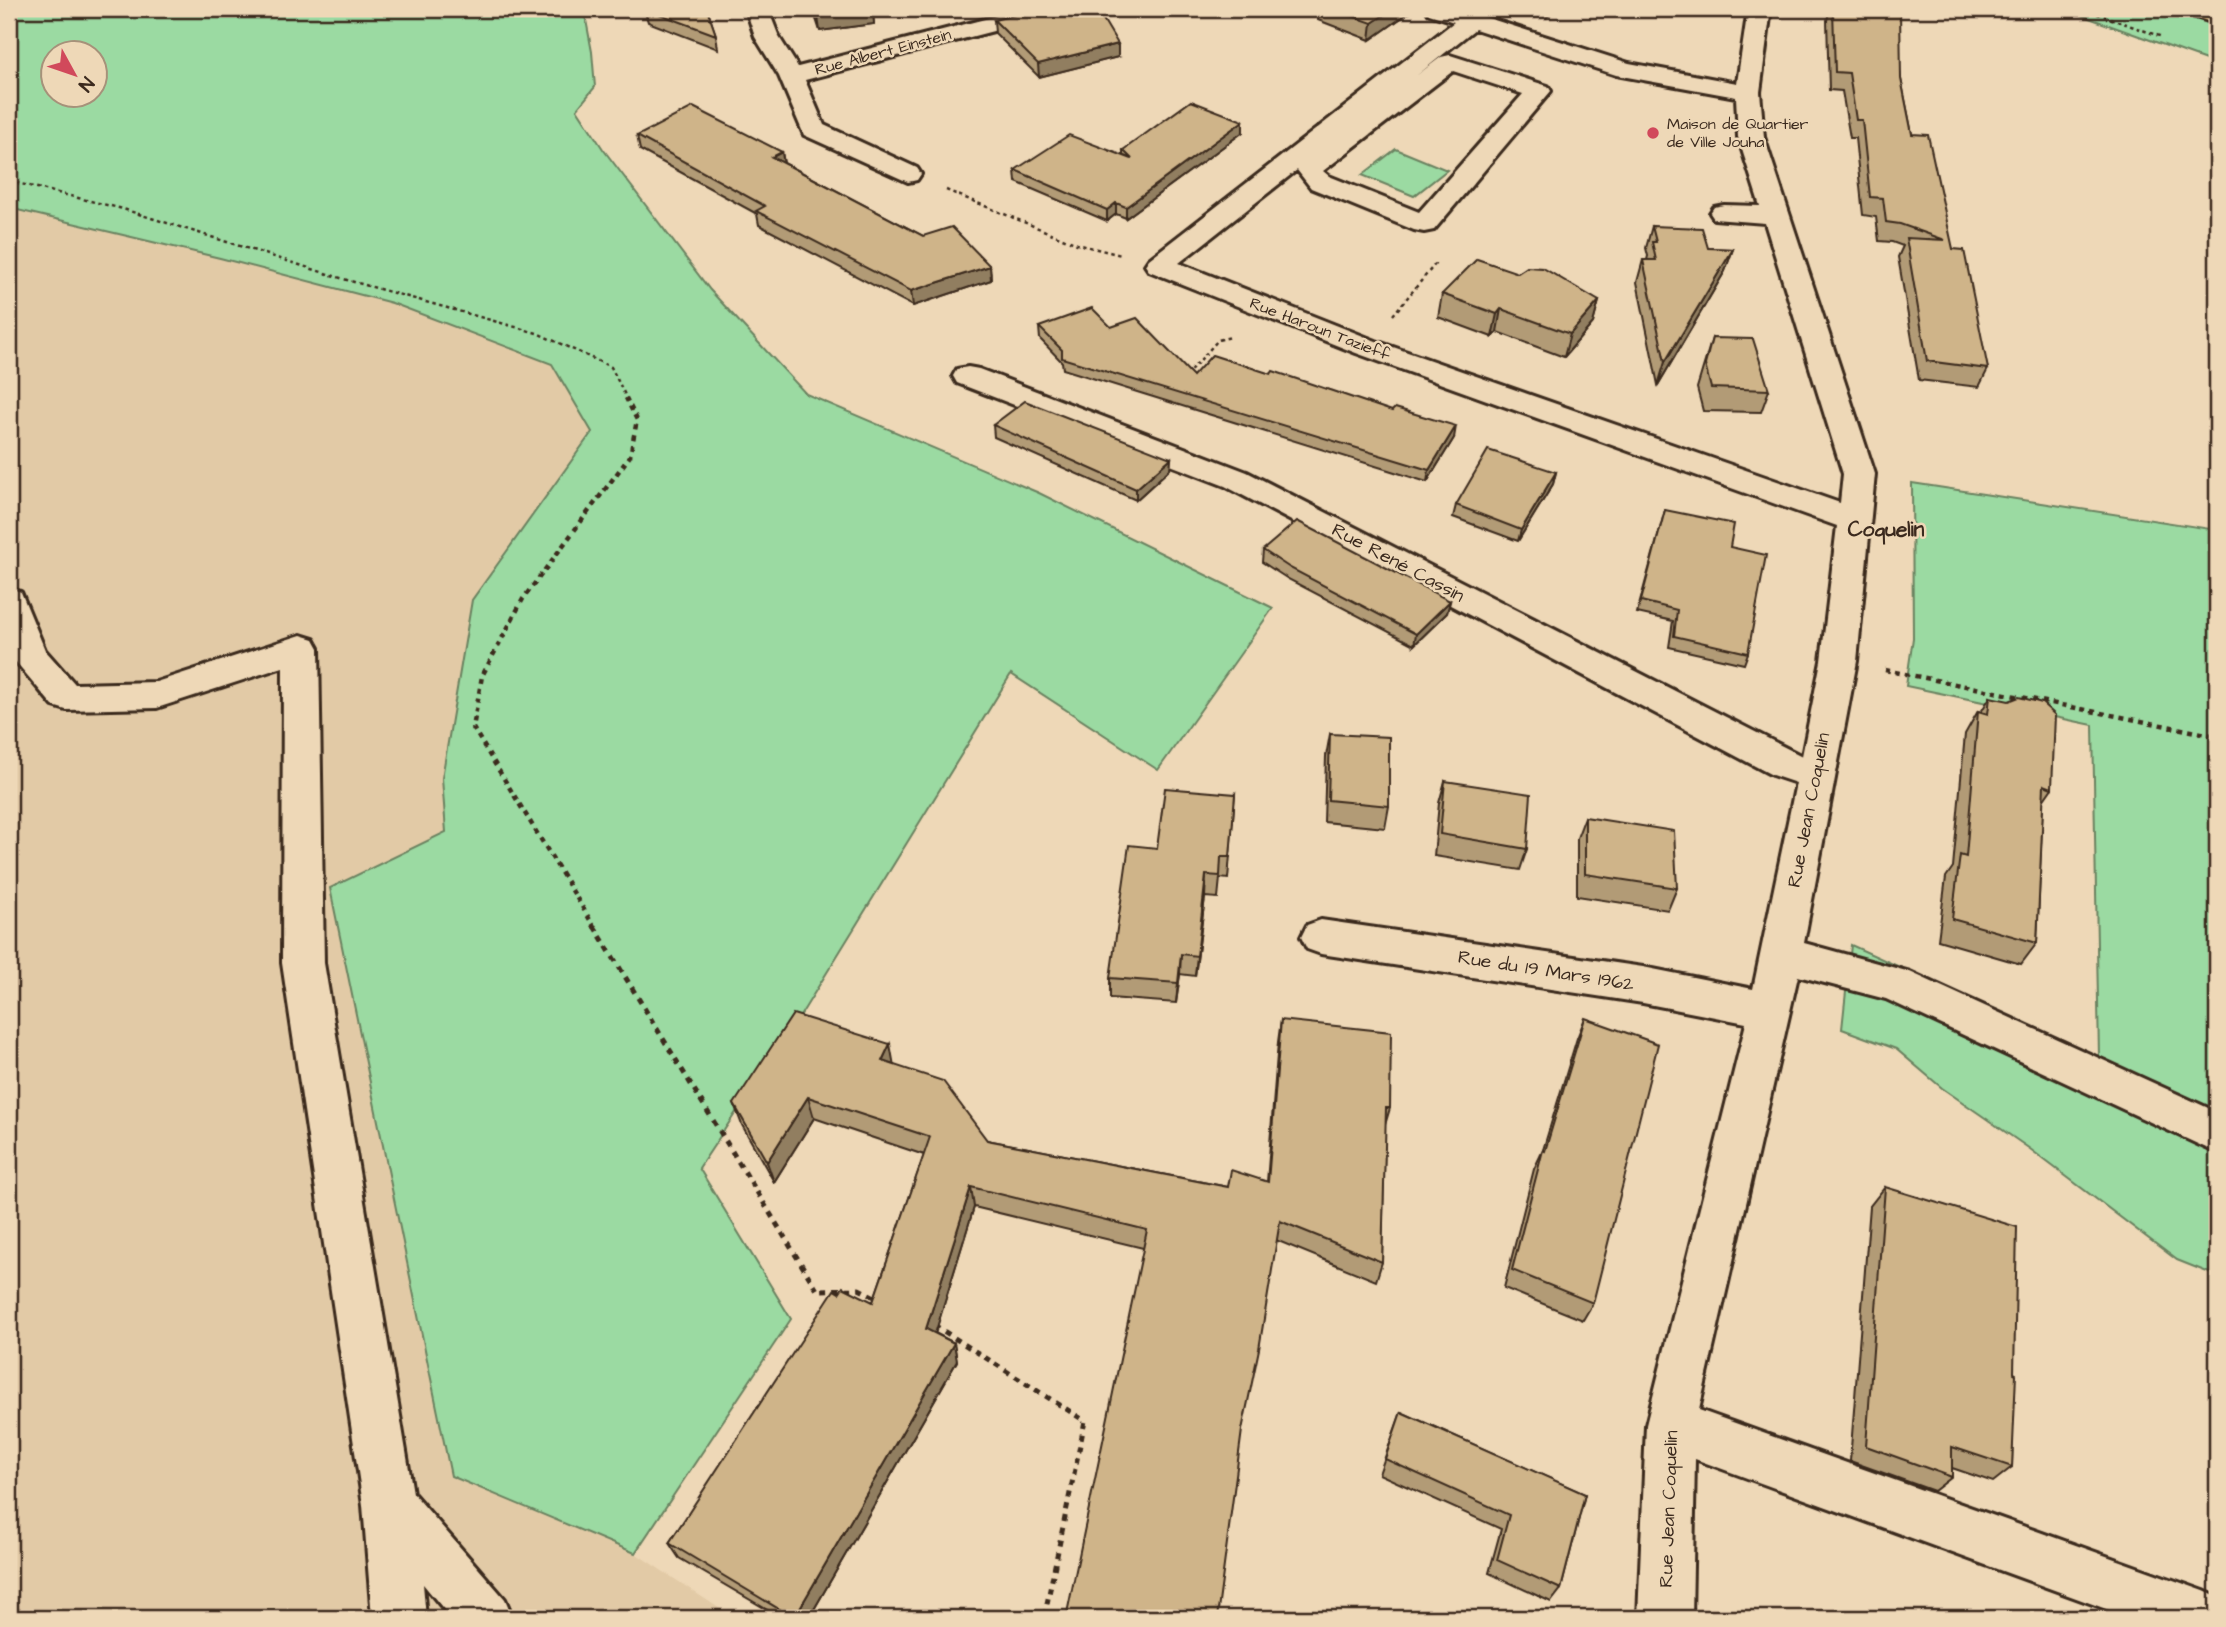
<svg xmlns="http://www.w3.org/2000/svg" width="2226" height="1627" font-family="'Architects Daughter',sans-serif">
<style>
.built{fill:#e2caa6}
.green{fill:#9bdaa2;stroke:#6b8260;stroke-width:2;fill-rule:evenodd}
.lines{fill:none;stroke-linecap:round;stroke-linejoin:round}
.minor-casing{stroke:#3b2a1e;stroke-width:6}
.major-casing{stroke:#3b2a1e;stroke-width:6}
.path-far2{stroke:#3b2a1e;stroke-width:2.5;stroke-dasharray:3.5 3.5;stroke-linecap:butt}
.path-far1{stroke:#3b2a1e;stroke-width:4.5;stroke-dasharray:5 5;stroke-linecap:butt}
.path{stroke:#3b2a1e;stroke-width:5;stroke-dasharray:6 6;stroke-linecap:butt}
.minor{fill:#eed8b7;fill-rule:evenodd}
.major{fill:#fdde96;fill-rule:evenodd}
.wall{fill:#b29b76;stroke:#3b2a1e;stroke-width:2}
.shaded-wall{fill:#917e60;stroke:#3b2a1e;stroke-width:2}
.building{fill:#cfb489;stroke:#3b2a1e;stroke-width:2}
.poi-dot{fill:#d1495b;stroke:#eed8b7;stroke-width:2.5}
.labels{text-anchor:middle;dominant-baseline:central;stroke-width:5;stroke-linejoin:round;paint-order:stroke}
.far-street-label{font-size:16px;fill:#3b2a1e;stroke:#eed8b7}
.far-poi-label{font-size:16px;fill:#3b2a1e;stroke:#eed8b7;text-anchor:start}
.street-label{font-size:19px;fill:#3b2a1e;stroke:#eed8b7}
.neighbourhood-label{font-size:21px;font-weight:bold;fill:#3b2a1e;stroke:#eed8b7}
</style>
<rect width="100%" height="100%" fill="#eed8b7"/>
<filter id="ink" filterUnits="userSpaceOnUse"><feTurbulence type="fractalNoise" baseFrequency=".0143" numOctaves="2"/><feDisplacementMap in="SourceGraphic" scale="14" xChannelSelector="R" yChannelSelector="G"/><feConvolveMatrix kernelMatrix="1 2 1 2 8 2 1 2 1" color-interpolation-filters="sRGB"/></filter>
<g filter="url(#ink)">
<polygon class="built" points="9,208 220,258 392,303 552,364 592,432 472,600 442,778 446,832 451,1476 635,1553 734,1618 9,1618"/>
<g class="green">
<path d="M9,9H584L592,52L595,87L577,109L603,149L710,290L806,394L1039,493L1273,608L1158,770L1011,674L802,1013L699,1168L791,1319L635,1553L451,1476L330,888L446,832L442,778L472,600L592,432L552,364L392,303L220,258L9,208ZM52,52H94V94H52Z"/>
<polygon points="2064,9 2217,9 2217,64"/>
<polygon points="1396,149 1447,170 1414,196 1362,175"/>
<polygon points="1912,483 2217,530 2217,1276 2177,1260 2030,1149 1942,1088 1896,1049 1842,1029 1851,945 2099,1057 2093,725 1906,686 1913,638"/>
</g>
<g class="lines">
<defs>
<g id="minor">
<polygon points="746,9 768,9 779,37 798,67 1024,9 1063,9 1059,14 805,80 824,125 917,168 921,174 917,180 908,182 804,135 779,76 755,37"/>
<path d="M1426,9H1460L1629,63L1737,83L1748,9H1771L1760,92L1764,137L1875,474L1857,661L1804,943L1910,972L2217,1112V1153L1886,999L1798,976L1699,1410L2204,1591L2217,1597V1618H2131L1695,1459L1692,1618H1638L1646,1425L1746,1023L1643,1003L1321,954L1307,949L1301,937L1307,925L1321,920L1643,967L1753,989L1796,783L1772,775L1225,486L957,383L953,376L957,369L968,367L979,369L1247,472L1802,756L1821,661L1837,526L1356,353L1149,271L1145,265L1149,259L1454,22L1429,14ZM1475,29L1616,75L1736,97L1738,137L1760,206L1724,205L1714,207L1710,213L1714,219L1765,223L1843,474L1840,503L1376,341L1179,263L1297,170L1311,188L1414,230L1424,232L1434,230L1551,91L1548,86L1450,55L1441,57L1416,76ZM1453,71L1523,94L1419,212L1329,176L1323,171Z"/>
<polygon points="9,588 21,592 45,650 75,684 156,682 301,635 314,639 319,648 324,963 413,1493 505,1599 513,1618 451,1618 423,1584 426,1618 372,1618 363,1505 282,963 283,667 157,708 66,710 53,706 11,656 9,649"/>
</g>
<polygon id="major" points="2182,9 2217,9 2217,24 2186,14"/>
</defs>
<use href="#minor" class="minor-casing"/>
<use href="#major" class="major-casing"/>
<g class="path-far2">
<polyline points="2084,9 2162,37"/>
<polyline points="9,181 123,209 347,280 537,333 611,367 627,399"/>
<polyline points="946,190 1077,244 1121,255"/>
<polyline points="1393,315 1436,263"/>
<polyline points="1186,376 1218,340 1231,337"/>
</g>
<g class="path-far1">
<polyline points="1885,670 2217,736"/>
<polyline points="595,928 473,728 482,676 523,599 630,456 637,420 626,398"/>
</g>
<g class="path">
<polyline points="594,926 817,1290 859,1289 879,1299"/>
<polyline points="934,1325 1085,1421 1044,1618"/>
</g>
<use href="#minor" class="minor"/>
<use href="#major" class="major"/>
</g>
<g class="wall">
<polygon points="644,9 707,9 716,35 718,49 648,22"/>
<polygon points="807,9 872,9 874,24 820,31 814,13 809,14"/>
<polygon points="1319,9 1414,9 1370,40 1318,20"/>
<polygon points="1521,9 1557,9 1547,17"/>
<polygon points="1830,9 1892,9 1901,79 1912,134 1953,249 1988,369 1979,387 1919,380 1898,257 1903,246 1892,242 1879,241 1876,217 1863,215 1855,138 1850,138 1842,91 1829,90 1827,20"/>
<polygon points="994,20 1118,57 1039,77 995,33"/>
<polygon points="1243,121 1243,132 1126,218 1116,214 1107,221 1016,182 1015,170 1123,155 1123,150"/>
<polygon points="637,136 782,152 784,163 923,236 990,266 991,280 913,306 759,225 757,214 640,150"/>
<polygon points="1652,226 1708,248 1733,249 1725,271 1658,385 1637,282 1643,260 1647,260 1648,256 1646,248"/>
<polygon points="1442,294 1599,301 1593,323 1564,357 1497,332 1492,337 1438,317"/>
<polygon points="1039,327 1111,327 1193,376 1454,438 1427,482 1063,369 1062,362 1040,339"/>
<polygon points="1712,338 1769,390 1761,412 1703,411 1697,388"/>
<polygon points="993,425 1171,458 1170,469 1136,500 994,437"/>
<polygon points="1556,472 1553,484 1518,541 1453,517 1456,505"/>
<polygon points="1665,510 1730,547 1748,653 1744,664 1669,647 1673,621 1637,613"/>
<polygon points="1263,550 1450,601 1447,613 1414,645 1288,579 1262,562"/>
<polygon points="1990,697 2052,788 2043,801 2037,943 2021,964 1938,940 1946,877 1953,867 1965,734 1978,711 1981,712"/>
<polygon points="1330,734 1389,806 1385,828 1324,822 1326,756"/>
<polygon points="1445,781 1527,849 1520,870 1434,856 1439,803"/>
<polygon points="1235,794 1228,879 1220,878 1218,898 1205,897 1195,976 1180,974 1176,1003 1110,998 1110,978"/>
<polygon points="1585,817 1677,888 1668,910 1577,896 1577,838"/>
<polygon points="1585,1018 1593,1303 1583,1320 1504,1288 1534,1169 1543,1150 1577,1038"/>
<polygon points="1281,1020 1390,1108 1385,1125 1382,1262 1376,1281 1276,1240 1143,1248 974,1207 935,1333 954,1343 957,1361 809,1618 781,1618 679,1558 669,1543 839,1293 873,1302 924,1155 814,1118 774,1182 742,1125 734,1104 894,1065 987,1140 1228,1187 1267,1182 1278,1042"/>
<polygon points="1885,1187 2014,1373 2012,1467 1993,1482 1952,1468 1952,1477 1934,1491 1850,1461 1870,1206"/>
<polygon points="1401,1412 1585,1494 1561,1589 1551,1602 1489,1573 1501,1529 1379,1474"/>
</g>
<g class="shaded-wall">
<polygon points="809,9 813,9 814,13 809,14"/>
<polygon points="973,9 992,9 973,11"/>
<polygon points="1393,9 1414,9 1370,40 1372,23"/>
<polygon points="1548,9 1557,9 1547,17"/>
<polygon points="873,10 874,24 820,31 818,17"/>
<polygon points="1118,44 1118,57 1039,77 1038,64"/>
<polygon points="1243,121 1243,132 1126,218 1126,207"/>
<polygon points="782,152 784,166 772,157"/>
<polygon points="1116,203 1116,214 1107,221 1107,210"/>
<polygon points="1733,249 1725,271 1658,385 1665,362"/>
<polygon points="990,266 991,280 913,306 911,291"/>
<polygon points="1599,301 1593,323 1564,357 1570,334"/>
<polygon points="1501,309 1497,332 1492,337 1497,314"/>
<polygon points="1456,426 1454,438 1427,482 1429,470"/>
<polygon points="1171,458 1170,469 1136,500 1136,489"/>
<polygon points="1556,472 1553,484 1518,541 1521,530"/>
<polygon points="1450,601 1447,613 1414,645 1416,634"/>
<polygon points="1206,875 1205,897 1195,976 1197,956"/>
<polygon points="1181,954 1180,974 1176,1003 1178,983"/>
<polygon points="890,1044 894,1066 882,1061"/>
<polygon points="808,1097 814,1118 774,1182 767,1162"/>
<polygon points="971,1187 974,1207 931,1347 926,1329"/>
<polygon points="954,1343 957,1361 809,1618 794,1618"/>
</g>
<g class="building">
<polygon points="646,9 707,9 716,35"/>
<polygon points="815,9 872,9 873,10 818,17"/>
<polygon points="1039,9 1097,9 1118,44 1038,64 994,20"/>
<polygon points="1332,9 1393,9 1372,23"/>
<polygon points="1833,9 1900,9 1901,79 1912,134 1928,135 1953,249 1964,250 1988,369 1927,361 1906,238 1945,240 1900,224 1886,222 1883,198 1870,197 1862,120 1856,120 1849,73 1835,72"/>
<polygon points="1191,101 1243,121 1126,207 1116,203 1107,210 1015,170 1069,135 1132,159 1123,150"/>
<polygon points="693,107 782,152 772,157 923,236 952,227 990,266 911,291 756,211 765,206 637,136"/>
<polygon points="1652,226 1702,228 1708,248 1733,249 1665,362 1643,260 1656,260 1652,242 1656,242"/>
<polygon points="1477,259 1518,273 1527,267 1543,268 1599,301 1570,334 1501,309 1497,314 1442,294"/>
<polygon points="1092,308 1111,327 1137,318 1193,376 1212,355 1271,374 1273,371 1392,411 1395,408 1456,426 1429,470 1062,358 1062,350 1039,327"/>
<polygon points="1712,338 1753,339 1769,390 1711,388 1705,365"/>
<polygon points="1025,401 1171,458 1136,489 993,425"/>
<polygon points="1488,450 1556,472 1521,530 1456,505"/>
<polygon points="1665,510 1734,524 1730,547 1766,555 1748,653 1674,636 1677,610 1641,601"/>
<polygon points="1297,521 1450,601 1416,634 1290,568 1263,550"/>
<polygon points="1990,697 2009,701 2019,697 2042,703 2055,715 2052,788 2044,785 2037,943 1952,919 1960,855 1966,857 1978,711 1988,714"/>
<polygon points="1330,734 1389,737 1389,806 1328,800"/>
<polygon points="1445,781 1531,794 1527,849 1440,834"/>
<polygon points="1165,788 1235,794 1230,857 1221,857 1220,876 1206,875 1197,956 1181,954 1178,983 1110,978 1129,845 1157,848"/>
<polygon points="1585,817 1674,831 1677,888 1585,874"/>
<polygon points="793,1014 890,1044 882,1061 943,1081 987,1140 1228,1187 1231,1170 1268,1182 1281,1020 1391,1032 1390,1108 1386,1108 1382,1262 1280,1221 1259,1349 1242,1430 1217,1618 1066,1618 1147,1230 971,1187 926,1329 954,1343 794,1618 669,1543 834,1290 839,1293 843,1287 873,1302 930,1137 808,1097 767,1162 734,1104"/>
<polygon points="1585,1018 1658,1044 1593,1303 1512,1270 1543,1150 1545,1151"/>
<polygon points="1885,1187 2017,1227 2014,1373 2016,1374 2012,1467 1952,1447 1952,1477 1866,1446"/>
<polygon points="1401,1412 1585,1494 1561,1589 1497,1560 1509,1515 1385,1459"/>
</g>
</g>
<circle class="poi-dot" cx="1653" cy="133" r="7"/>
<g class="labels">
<g class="far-street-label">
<text transform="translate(883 52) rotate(-15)">Rue Albert Einstein</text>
<text transform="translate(1320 329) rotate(21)">Rue Haroun Tazieff</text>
</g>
<g class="far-poi-label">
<text x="1667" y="124">Maison de Quartier<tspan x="1667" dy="18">de Ville Jouha</tspan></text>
</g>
<g class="street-label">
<text transform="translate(1398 563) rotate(28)">Rue René Cassin</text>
<text transform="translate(1809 810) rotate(-79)">Rue Jean Coquelin</text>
<text transform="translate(1546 971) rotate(9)">Rue du 19 Mars 1962</text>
<text transform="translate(1669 1509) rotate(-88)">Rue Jean Coquelin</text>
</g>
<g class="neighbourhood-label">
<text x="1886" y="529">Coquelin</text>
</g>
</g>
<rect width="2226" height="1627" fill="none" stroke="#eed8b7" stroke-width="35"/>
<rect x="18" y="18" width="2191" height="1592" fill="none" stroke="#3b2a1e" stroke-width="2.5" filter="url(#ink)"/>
<g transform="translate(74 74) rotate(130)"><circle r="33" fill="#eed8b7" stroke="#a6927a" stroke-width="2"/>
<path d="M0-5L12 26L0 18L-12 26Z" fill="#d1495b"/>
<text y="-10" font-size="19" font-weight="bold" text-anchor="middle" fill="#3b2a1e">N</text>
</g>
</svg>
